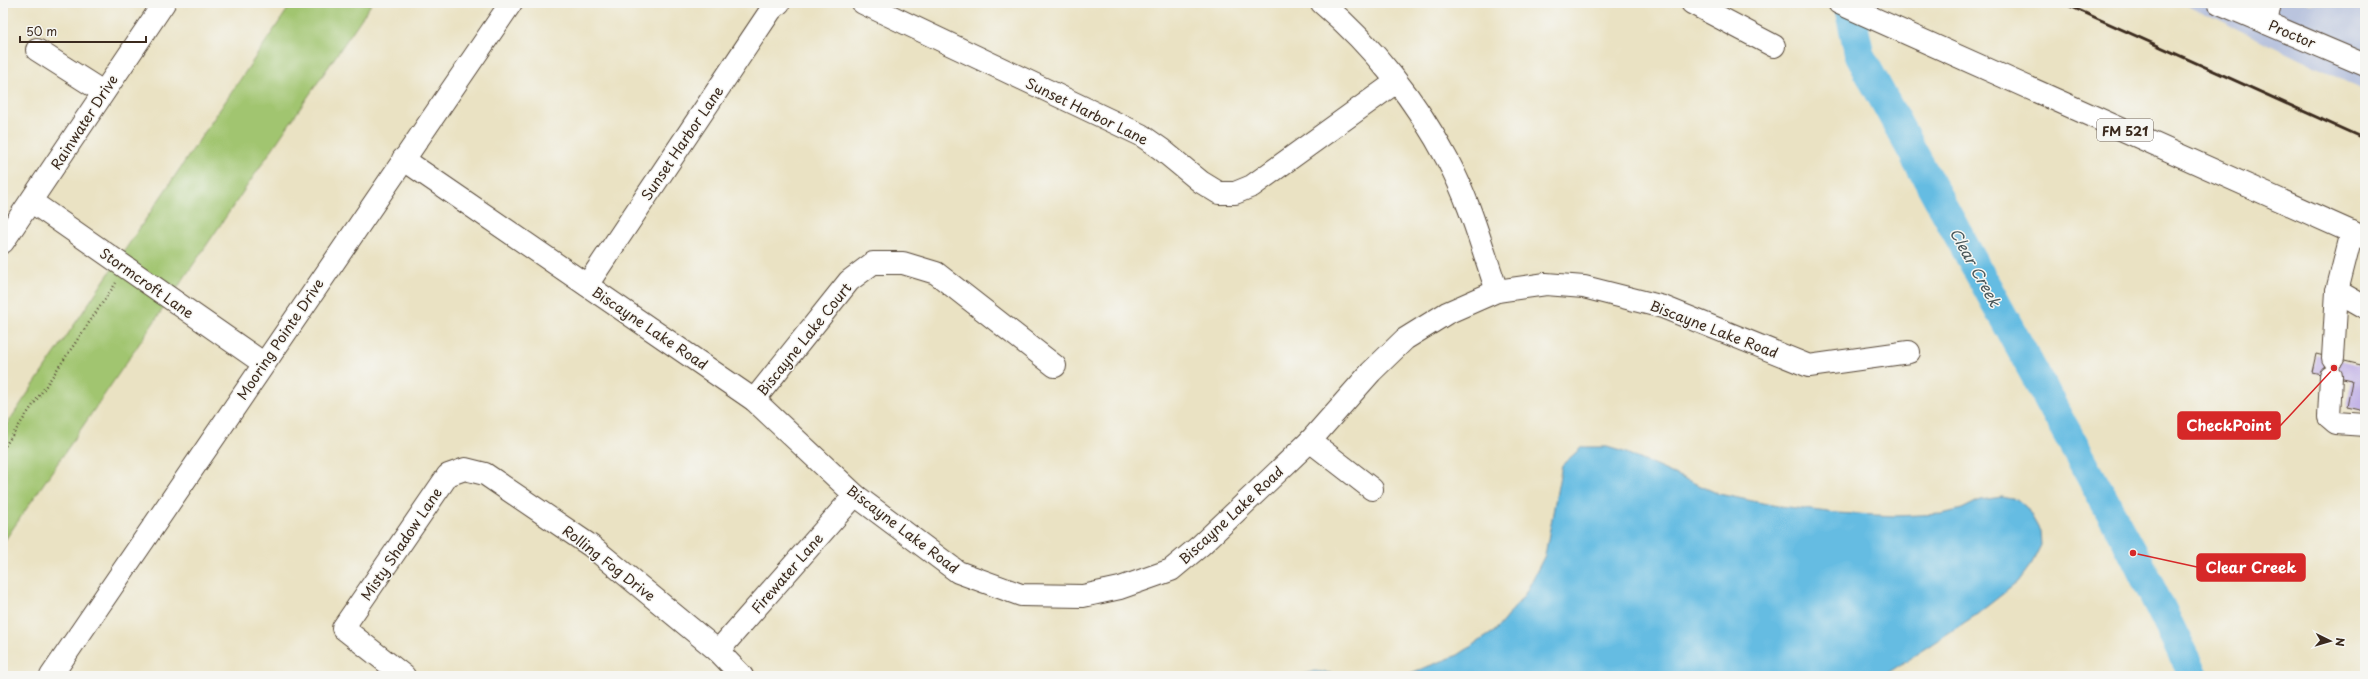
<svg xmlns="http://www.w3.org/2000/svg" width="2368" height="679" font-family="'Playpen Sans',sans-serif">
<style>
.industrial{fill:#bac4de}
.green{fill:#a1c56f;stroke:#6e7846}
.water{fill:#65bce2;stroke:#507380}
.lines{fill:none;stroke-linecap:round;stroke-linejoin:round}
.river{stroke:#65bce2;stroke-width:30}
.building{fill:#b29ee3}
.minor-casing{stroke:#554637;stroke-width:24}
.major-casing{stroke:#554637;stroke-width:24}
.path{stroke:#554637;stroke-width:2.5;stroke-dasharray:1 3;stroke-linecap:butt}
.minor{stroke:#fff;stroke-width:22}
.major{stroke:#fff;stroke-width:22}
.rail{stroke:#3b2a1e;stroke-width:3}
.labels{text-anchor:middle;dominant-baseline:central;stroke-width:3;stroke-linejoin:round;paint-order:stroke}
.shield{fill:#f6f6f2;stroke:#73675e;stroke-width:1}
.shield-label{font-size:13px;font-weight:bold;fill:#3b2a1e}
.street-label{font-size:14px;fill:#3b2a1e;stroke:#f6f6f2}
.water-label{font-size:15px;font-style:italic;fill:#485659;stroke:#f6f6f2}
.leader{fill:none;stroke:#d62828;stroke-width:1.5}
.callout-dot{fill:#d62828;stroke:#f6f6f2;stroke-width:1.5}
.callout{fill:#d62828;stroke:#d62828;stroke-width:1.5}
.callout-label{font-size:15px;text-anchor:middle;font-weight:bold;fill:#fff}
</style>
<rect width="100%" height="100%" fill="#f6f6f2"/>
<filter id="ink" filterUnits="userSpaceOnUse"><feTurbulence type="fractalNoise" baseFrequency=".025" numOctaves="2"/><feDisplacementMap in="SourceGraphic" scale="8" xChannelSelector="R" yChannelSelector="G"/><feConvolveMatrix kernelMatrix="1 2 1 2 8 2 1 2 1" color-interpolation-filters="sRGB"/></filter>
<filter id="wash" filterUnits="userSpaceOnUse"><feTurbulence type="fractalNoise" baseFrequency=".012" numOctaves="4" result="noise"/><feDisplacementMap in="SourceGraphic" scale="16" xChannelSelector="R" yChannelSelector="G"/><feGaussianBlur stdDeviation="0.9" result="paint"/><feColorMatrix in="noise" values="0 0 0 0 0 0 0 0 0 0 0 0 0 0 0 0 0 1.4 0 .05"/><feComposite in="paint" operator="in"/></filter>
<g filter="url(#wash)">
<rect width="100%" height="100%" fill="#eae2c3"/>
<polygon class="industrial" points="2184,3 2365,3 2365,91"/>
<polygon class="green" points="292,3 372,3 3,543 3,430"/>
<g class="water">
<polygon points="1582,447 1607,447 1624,452 1719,494 1772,505 1836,513 1895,516 1942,514 1962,509 1980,500 2002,497 2018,500 2027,508 2040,531 2041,545 2032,563 2018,582 1976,615 1883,676 1380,676 1408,674 1458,655 1495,631 1524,596 1545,555 1562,465"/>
<polygon points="1315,671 1351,676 1297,676"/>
</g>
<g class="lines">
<polyline class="river" points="1848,3 1860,56 2133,553 2194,676"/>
</g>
<g id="blocks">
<polygon class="building" points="2316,354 2365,366 2365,411 2347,407 2352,381 2312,372"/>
</g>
</g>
<g filter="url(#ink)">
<use href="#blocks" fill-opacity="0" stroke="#554637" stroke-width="1"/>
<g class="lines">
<defs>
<g id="minor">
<polyline points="863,3 1141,135 1161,149 1201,182 1219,193 1235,193 1252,186 1396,82"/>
<path d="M1322,3C1373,46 1417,102 1448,161C1470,202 1482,248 1497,291"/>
<polyline points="1692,3 1774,46"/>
<polyline points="2219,3 2365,65"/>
<polyline points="2266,23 2270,3"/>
<polyline points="37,50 103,92"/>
<polyline points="403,159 754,400 855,495 958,572 1021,595 1083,596 1120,588 1171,570 1201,545 1310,441 1371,372 1405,339 1447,313 1497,291 1546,284 1584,287 1663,307 1809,366 1909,352"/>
<polyline points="32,202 263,363"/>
<polyline points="3,242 164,3"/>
<polyline points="587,285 771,10 779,3"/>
<polyline points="2337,291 2365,307"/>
<polyline points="2333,358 2337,291 2352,232"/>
<polyline points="2331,376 2329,417 2336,423 2365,425"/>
<polyline points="754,400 849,281 873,263 903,263 936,273 1055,366"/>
<polyline points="1310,441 1372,489"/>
<polyline points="718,651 855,495"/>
<polyline points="51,676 511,3"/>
<polyline points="404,676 343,628 448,475 465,469 485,474 591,546 718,651 742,676"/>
</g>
<polyline id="major" points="1839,3 2365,238"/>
</defs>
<use href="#minor" class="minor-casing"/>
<use href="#major" class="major-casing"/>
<polyline class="path" points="3,449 116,283"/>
<use href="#minor" class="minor"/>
<use href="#major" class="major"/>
<polyline class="rail" points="2063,3 2365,139"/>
</g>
</g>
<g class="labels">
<rect class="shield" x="2097" y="119" width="56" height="22" rx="3"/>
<g class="shield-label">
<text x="2125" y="130">FM 521</text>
</g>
<g class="street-label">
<text transform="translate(2292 34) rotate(23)">Proctor</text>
<text transform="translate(1087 111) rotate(26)">Sunset Harbor Lane</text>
<text transform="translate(84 122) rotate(-57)">Rainwater Drive</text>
<text transform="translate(682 143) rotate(-56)">Sunset Harbor Lane</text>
<text transform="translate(147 283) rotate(35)">Stormcroft Lane</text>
<text transform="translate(650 328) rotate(34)">Biscayne Lake Road</text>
<text transform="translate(1714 329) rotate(21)">Biscayne Lake Road</text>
<text transform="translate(280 339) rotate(-56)">Mooring Pointe Drive</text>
<text transform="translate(804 339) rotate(-51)">Biscayne Lake Court</text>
<text transform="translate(1231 515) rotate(-43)">Biscayne Lake Road</text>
<text transform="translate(903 529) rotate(37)">Biscayne Lake Road</text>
<text transform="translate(401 544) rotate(-56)">Misty Shadow Lane</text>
<text transform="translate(609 563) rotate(38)">Rolling Fog Drive</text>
<text transform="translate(787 573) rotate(-49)">Firewater Lane</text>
</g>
<g class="water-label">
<text transform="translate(1976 267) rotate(61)">Clear Creek</text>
</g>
</g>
<path class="leader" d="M2334 368L2280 426M2133 553L2197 567"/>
<g class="callout-dot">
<circle cx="2334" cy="368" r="4"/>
<circle cx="2133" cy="553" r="4"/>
</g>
<g class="callout">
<rect x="2178" y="412" width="102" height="27" rx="4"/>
<rect x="2197" y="554" width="108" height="27" rx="4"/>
</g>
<g class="callout-label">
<text x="2229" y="431">CheckPoint</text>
<text x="2251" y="573">Clear Creek</text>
</g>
<rect width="2368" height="679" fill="none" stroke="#f6f6f2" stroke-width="16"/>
<g transform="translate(2330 641) rotate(95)" stroke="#f6f6f2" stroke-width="3" paint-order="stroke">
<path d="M0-3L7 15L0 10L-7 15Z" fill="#3b2a1e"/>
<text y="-6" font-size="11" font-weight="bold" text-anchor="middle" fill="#3b2a1e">N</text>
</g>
<path d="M20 36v6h126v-6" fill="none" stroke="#3b2a1e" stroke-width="2"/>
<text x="26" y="36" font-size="12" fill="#3b2a1e" stroke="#f6f6f2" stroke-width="3" paint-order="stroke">50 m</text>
</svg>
